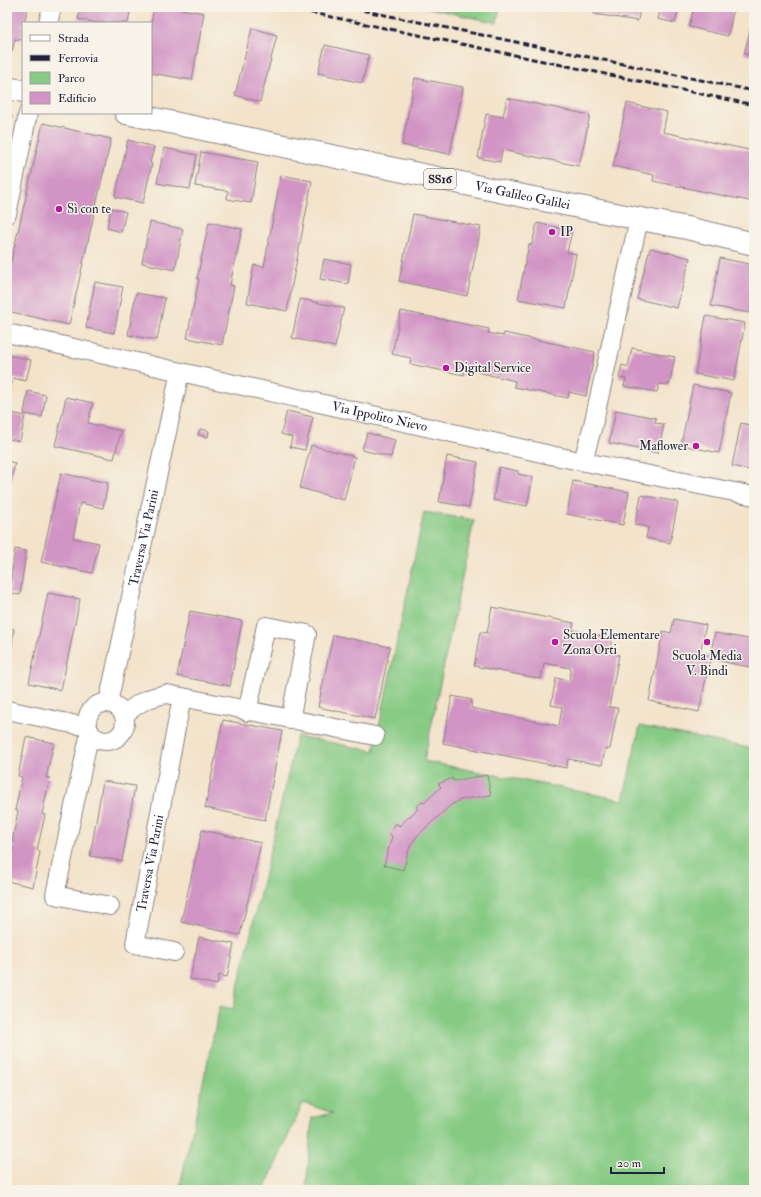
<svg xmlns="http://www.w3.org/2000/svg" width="761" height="1197" font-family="'IM FELL Double Pica',serif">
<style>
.green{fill:#86ca84;stroke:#547660}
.building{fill:#d194c5}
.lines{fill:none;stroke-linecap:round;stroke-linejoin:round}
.minor-casing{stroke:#8a8282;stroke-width:20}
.major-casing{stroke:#8a8282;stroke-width:24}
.minor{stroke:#fff;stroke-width:18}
.major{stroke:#fff;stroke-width:22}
.rail{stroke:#22223b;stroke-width:3;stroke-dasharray:6 3;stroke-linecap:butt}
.poi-dot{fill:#b5179e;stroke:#f7f3e8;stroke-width:1.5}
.labels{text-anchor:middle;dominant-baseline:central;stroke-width:3;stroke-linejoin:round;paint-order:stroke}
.shield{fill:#f7f3e8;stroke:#62616f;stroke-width:1}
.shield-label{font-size:12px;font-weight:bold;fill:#22223b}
.street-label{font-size:13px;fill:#22223b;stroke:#f7f3e8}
.poi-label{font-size:13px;fill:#22223b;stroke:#f7f3e8;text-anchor:start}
</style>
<rect width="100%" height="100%" fill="#f7f3e8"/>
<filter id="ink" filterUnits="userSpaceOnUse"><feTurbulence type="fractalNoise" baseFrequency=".025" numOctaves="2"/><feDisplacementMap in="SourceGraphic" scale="8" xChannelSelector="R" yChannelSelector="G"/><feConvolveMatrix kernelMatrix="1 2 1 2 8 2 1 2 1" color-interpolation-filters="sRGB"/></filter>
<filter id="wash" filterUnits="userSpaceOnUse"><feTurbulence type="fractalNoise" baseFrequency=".012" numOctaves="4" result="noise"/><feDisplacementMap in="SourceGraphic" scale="16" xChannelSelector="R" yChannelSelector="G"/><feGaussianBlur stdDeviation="0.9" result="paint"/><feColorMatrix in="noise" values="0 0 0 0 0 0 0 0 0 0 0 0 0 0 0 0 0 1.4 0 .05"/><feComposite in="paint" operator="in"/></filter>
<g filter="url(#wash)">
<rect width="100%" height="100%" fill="#f3e3ca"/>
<g class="green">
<polygon points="424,7 500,7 497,23"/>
<polygon points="424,512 474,520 424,761 623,800 640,726 754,749 754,1190 306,1190 312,1118 333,1113 303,1103 264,1190 179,1190 220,1006 233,1009 297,736 374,751"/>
</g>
<g id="blocks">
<g class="building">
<polygon points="7,7 28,7 24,23 23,23 21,40 15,39 12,52 7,50"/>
<polygon points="81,7 131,7 128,23 97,23 78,19"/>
<polygon points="154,7 169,7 204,13 192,80 151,73 151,23"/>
<polygon points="595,7 640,7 638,21 594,14"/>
<polygon points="661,7 679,7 675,23 658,19"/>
<polygon points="694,7 734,7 728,36 689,27"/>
<polygon points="745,7 754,7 754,10 745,8"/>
<polygon points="753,18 754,19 754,56 744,54"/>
<polygon points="252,28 277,35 260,102 235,95"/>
<polygon points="325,45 369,55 362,83 318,73"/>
<polygon points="415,78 463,87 450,154 402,145"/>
<polygon points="507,98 590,115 579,166 502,150 500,162 478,158 486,114 503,117"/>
<polygon points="627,103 667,112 663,132 754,151 754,202 653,181 654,175 613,166"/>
<polygon points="7,115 12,116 8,136 7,135"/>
<polygon points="43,123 111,139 69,325 7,311 7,279"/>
<polygon points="128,140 154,147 150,163 152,164 143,203 115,197"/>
<polygon points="164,148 197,155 190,189 157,183"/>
<polygon points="201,152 258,162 251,203 227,199 228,191 195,186"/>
<polygon points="281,175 312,181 287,311 247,303 254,265 264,267"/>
<polygon points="111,208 126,212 121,232 107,228"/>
<polygon points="413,214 481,227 467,296 399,281"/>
<polygon points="150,222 183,229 175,270 142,263"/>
<polygon points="209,222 242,229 230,285 234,286 222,345 187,338 199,279 197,279"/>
<polygon points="537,223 572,231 567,252 576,254 566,308 518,299 529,244 532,245"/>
<polygon points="650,248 690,258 677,308 637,299"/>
<polygon points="720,258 754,265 754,299 750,313 711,306"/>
<polygon points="324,259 351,264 348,284 320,279"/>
<polygon points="95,282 123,287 114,333 86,328"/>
<polygon points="136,293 165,298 157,340 128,335"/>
<polygon points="300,299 344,308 335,347 292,338"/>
<polygon points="401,311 489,329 488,333 503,336 504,333 595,352 586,396 569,392 568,398 514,387 515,381 465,369 464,375 410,364 411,358 392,354"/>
<polygon points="706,316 745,323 734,381 695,374"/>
<polygon points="632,348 675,357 669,385 659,384 657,392 624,386 626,379 619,378 622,365 628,367"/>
<polygon points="7,355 31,360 26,381 13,378 10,393 7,392"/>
<polygon points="693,385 731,393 719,453 681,445"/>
<polygon points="28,391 46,395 42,417 24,414"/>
<polygon points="66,397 93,403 88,423 121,431 114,459 55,446"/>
<polygon points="616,410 656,418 655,423 664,424 658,453 609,443"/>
<polygon points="287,411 313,417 305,450 290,447 292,437 281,434"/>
<polygon points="7,412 25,416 20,441 7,439"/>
<polygon points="741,423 754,426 754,471 732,466"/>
<polygon points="200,429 209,431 208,437 198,435"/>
<polygon points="367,433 395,440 391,457 362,450"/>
<polygon points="311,445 355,457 344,500 300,488"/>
<polygon points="447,456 478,462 469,507 439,502"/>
<polygon points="7,461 15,463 10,484 7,484"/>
<polygon points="499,467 518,471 518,474 533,477 527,506 493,500"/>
<polygon points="61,473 108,483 103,508 80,503 73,538 99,543 92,573 41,562"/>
<polygon points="573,481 629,492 623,525 567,514"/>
<polygon points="641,495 678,502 670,543 646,538 648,527 635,525"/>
<polygon points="15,549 26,551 20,595 9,593"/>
<polygon points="48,593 80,599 61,690 29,683"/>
<polygon points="492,607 574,623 572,630 612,638 609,653 619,655 609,707 618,708 610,749 605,749 602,765 568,759 566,768 443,743 452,696 472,700 471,708 559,726 562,707 551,705 556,678 569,681 571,668 544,663 541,679 474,666 480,632 487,633"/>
<polygon points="190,611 242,621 230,686 177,676"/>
<polygon points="674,619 706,625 700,653 710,656 715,633 754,640 754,668 710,659 699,712 649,701 663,631 671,633"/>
<polygon points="7,628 14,629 8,669 7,669"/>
<polygon points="333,635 390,647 375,719 318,707"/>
<polygon points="223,720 282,731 265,820 205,808"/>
<polygon points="26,737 54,743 46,778 50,778 42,814 45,815 37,850 40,852 33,887 7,881 14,847 11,847 18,811 15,810 22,777 18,776"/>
<polygon points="487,775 491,795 460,800 451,805 430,824 416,837 410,846 403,870 384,865 392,836 389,834 396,823 399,826 418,809 416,807 422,802 424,803 441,787 438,784 453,778 453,781"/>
<polygon points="103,781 135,786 122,861 90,856"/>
<polygon points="202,830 261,843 240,935 181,922"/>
<polygon points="199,937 234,944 227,977 219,975 217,985 190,979"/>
</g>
</g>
</g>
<g filter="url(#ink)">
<use href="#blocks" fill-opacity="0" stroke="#8a8282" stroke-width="1"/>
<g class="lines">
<defs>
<g id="minor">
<polyline points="48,23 52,7"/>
<polyline points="7,214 28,113"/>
<path id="s1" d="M7,333L555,456L754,496"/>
<polyline points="583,461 593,425 639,219"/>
<path id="s2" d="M108,703L180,372"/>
<circle cx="106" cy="722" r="19"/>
<polyline points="7,710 72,724 88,727"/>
<polyline points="247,712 266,626 307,634 290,720"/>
<path d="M124,715C138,703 148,697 167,694L375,736"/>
<polyline points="90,732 55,895 110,906"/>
<path id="s3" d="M174,952L135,944L182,697"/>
</g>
<g id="major">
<polyline points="7,88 23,91"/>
<path id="s4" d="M126,113L528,197L687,228L754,244"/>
</g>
</defs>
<use href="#minor" class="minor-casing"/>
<use href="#major" class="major-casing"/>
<use href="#minor" class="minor"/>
<use href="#major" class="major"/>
<g class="rail">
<polyline points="284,7 754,105"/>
<polyline points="346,7 754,91"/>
</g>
</g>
</g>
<g class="poi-dot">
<circle cx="59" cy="209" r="4"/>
<circle cx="552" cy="232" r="4"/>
<circle cx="446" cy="368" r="4"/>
<circle cx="696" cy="446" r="4"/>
<circle cx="555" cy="642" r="4"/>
<circle cx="707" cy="642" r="4"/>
</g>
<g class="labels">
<rect class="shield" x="424" y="169" width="32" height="20" rx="3"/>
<g class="shield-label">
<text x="440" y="179">SS16</text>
</g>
<g class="street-label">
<text stroke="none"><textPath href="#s4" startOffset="405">Via Galileo Galilei</textPath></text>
<text stroke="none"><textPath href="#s1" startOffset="382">Via Ippolito Nievo</textPath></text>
<text stroke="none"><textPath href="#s2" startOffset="169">Traversa Via Parini</textPath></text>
<text stroke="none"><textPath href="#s3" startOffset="122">Traversa Via Parini</textPath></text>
</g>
<g class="poi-label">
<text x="67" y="209">Sì con te</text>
<text x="560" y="232">IP</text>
<text x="454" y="368">Digital Service</text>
<text x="688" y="446" text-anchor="end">Maflower</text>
<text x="563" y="635">Scuola Elementare<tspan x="563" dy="15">Zona Orti</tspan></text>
<text x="707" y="656" text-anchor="middle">Scuola Media<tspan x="707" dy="15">V. Bindi</tspan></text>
</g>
</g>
<rect width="761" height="1197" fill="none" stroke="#f7f3e8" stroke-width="24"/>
<rect x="22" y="22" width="130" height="92" fill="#f7f3e8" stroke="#a29fa3"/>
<rect x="30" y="35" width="20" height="6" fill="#ffffff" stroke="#a29fa3"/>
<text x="58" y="42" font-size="12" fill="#22223b">Strada</text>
<rect x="30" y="55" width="20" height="6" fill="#22223b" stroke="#a29fa3"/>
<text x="58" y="62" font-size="12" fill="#22223b">Ferrovia</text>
<rect x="30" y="72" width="20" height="12" fill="#86ca84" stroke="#a29fa3"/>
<text x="58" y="82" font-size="12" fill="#22223b">Parco</text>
<rect x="30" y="92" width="20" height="12" fill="#d194c5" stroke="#a29fa3"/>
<text x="58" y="102" font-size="12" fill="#22223b">Edificio</text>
<path d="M611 1167v6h53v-6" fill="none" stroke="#22223b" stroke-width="2"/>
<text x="617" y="1167" font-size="12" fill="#22223b" stroke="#f7f3e8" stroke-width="3" paint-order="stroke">20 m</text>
</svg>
